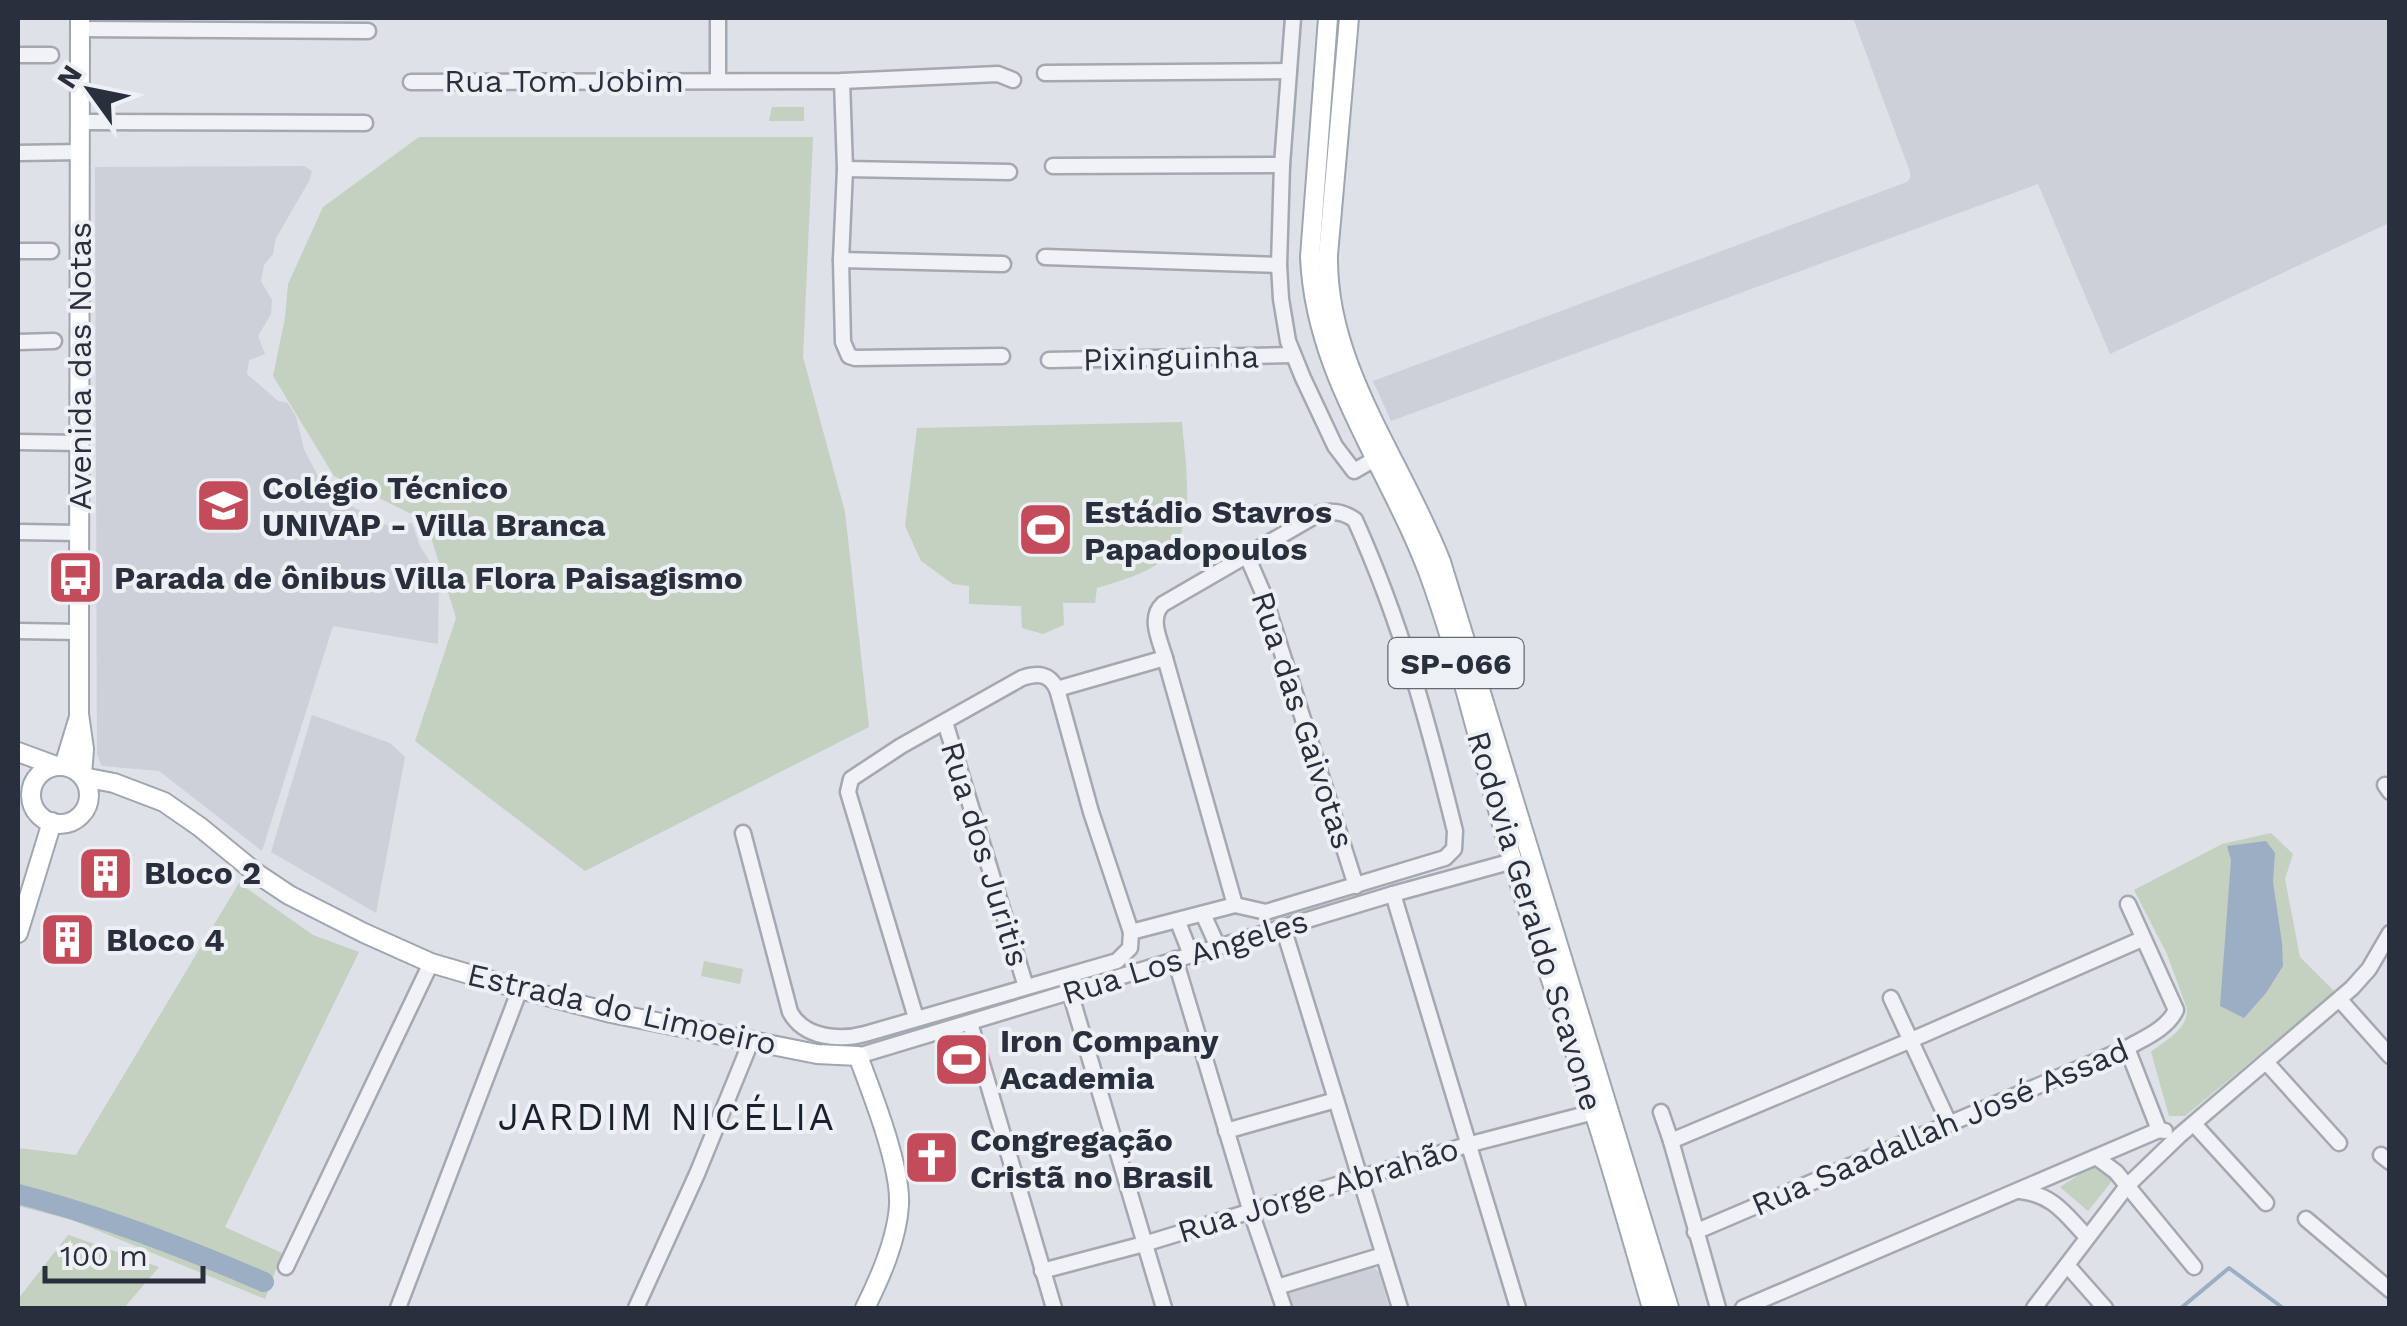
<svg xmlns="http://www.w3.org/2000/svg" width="2407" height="1326" font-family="'Work Sans',sans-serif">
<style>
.built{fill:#ccd0d8}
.green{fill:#c4d0c0}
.water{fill:#9caec4}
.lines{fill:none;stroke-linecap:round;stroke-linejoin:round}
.stream{stroke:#9caec4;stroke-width:4}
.river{stroke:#9caec4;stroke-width:20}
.minor-casing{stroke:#a4a8b0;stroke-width:19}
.major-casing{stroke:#9ea6b1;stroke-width:22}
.minor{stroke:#f1f2f5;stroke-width:14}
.major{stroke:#fff;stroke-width:18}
.labels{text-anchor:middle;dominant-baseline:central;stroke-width:8;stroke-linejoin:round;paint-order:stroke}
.shield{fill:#edf0f4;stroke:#646973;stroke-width:2.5}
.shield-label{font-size:30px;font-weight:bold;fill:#292f3c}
.street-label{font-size:32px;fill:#292f3c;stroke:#edf0f4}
.poi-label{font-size:32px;font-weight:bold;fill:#292f3c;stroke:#edf0f4;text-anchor:start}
.quarter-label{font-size:38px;letter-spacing:2.5px;fill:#1b202d;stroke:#edf0f4}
</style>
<rect width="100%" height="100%" fill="#dee1e7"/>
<g class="built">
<polygon points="1853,18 2389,18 2389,223 2110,354 2038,184 1391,421 1373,381 1907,182 1910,178 1910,172"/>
<polygon points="304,166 312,171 309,181 276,238 273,254 264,265 261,281 272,300 271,314 258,336 265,354 249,360 247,374 278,401 288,403 296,417 304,449 326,492 388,526 412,523 420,546 439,576 438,644 333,626 262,851 159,771 102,766 97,755 95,167"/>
<polygon points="312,715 390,743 405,757 376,913 271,852"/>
<polygon points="1372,1266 1379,1272 1389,1308 1291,1308 1285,1291"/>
</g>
<g class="green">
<polygon points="772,107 804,107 804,121 769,121"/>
<polygon points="419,137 813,137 803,357 845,512 869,727 585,871 415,741 456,618 426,521 334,476 273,376 285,318 288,284 323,207"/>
<path d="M1182,422C1185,464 1199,530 1163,560C1144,575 1119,581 1097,588L1095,603H1063L1064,625L1043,634L1022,628L1021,606L969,604V586L953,584L921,561L905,526L917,428Z"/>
<path d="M2271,833L2293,854L2285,879L2300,957L2335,992L2185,1116H2169L2151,1052C2165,1040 2188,1030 2187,1009L2167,954L2134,890L2222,844Z"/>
<polygon points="239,883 313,935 359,952 225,1227 282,1253 265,1299 72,1220 18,1206 18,1148 76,1155"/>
<polygon points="704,961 743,969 740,984 701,976"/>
<polygon points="2097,1163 2112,1181 2088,1211 2060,1187"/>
<polygon points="68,1235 69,1235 159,1267 124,1308 18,1308 18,1299"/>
</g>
<polygon class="water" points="2266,841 2275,853 2273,882 2282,943 2283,966 2266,993 2244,1018 2220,1006 2231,860 2227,846"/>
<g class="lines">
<polyline class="stream" points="2181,1308 2229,1268 2283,1308"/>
<path class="river" d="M18,1194C103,1216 183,1247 264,1282"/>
<defs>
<g id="minor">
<polyline points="1293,18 1282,165 1279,265 1281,299 1288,341 1303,378 1335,446 1354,471 1375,459"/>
<polyline points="80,29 368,31"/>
<polyline points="18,55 51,55"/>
<polyline points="1045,73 1289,71"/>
<polyline points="718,80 718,18"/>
<polyline points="842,81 845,169 841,260 843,342 849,356 855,358 1002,356"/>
<polyline points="411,82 842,81 998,74 1013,80"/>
<polyline points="80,122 365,123"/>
<polyline points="18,153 80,152"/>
<polyline points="1053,166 1282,165"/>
<polyline points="845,169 1009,172"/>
<polyline points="18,251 51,251"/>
<polyline points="1045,257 1279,265"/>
<polyline points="841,260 1003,264"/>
<polyline points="18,342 54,341"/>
<polyline points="1049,360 1293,355"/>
<polyline points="18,442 80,443"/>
<polyline points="18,532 80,533"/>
<polyline points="1247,556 1263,593 1356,886"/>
<polyline points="18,631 79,632"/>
<polyline points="1165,658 1235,905"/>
<polyline points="1057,689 1091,812 1131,932"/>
<polyline points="945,722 1026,987"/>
<polyline points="2385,785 2390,792"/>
<path d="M743,833L790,1012C804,1038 839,1041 865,1034L1117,961L1130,948L1131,932L1235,905L1266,912L1445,858L1454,849L1455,831C1428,722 1401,622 1355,520C1344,512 1333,510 1320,513L1163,604C1148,618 1160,640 1165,658L1057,689C1049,673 1038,673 1022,678L901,746L851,779L848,792L916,1018"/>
<polyline points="1393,894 1518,1308"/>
<polyline points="1203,914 1218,947"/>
<polyline points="1178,922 1191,955"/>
<polyline points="1283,927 1400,1308"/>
<polyline points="1175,959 1250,1209 1284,1308"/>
<polyline points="1070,992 1164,1308"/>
<polyline points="1891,998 1949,1123"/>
<polyline points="2340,1000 2390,1056"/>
<polyline points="970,1023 1054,1308"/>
<polyline points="2127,1048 2159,1130 2165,1131"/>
<polyline points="858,1056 1393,894 1513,861"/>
<polyline points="2266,1062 2339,1143"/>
<polyline points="1661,1112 1671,1141 1718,1308"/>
<polyline points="2194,1124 2266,1203"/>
<polyline points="1226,1131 1336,1100"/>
<polyline points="1671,1141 1909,1041 2142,939"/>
<polyline points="2381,1155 2390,1162"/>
<polyline points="2096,1157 2116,1172 2194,1267"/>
<path d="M2020,1191C2054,1195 2065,1214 2087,1237"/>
<polyline points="2306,1219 2390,1290"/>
<path d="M1695,1232L2127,1048C2144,1038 2167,1029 2176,1010L2128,904"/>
<polyline points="2067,1265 2105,1308"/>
<polyline points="286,1267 431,963"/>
<polyline points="1042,1271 1144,1244 1467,1145 1594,1112"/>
<polyline points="1277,1287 1383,1255"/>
<polyline points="398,1308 520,989"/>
<polyline points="636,1308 697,1174 752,1039"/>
<polyline points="1743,1308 2159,1130"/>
<polyline points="2034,1308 2127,1186 2180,1135 2352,988 2369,969 2390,933"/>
</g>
<g id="major">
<polyline points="80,18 79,632 79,714 84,749 82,775"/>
<path d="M1328,18L1310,257C1315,380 1396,476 1434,588C1465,677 1485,769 1512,859C1538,944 1568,1027 1594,1112C1615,1177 1633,1243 1652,1308"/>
<path d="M1349,18L1328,255C1326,367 1402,461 1441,562L1669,1308"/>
<polyline points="18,752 56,766"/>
<polyline points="64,766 78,720"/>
<circle cx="60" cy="795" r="29"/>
<path d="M83,777L114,783L164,802L200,827L256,873L289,895L364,933L431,963L520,989L611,1013L817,1054L858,1056C872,1093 901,1166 899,1205C897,1240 880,1278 865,1308"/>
<polyline points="18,933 52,822"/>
</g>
</defs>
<use href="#minor" class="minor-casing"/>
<use href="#major" class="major-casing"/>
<use href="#minor" class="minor"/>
<use href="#major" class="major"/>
</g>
<defs>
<symbol id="university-square" viewBox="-11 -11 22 22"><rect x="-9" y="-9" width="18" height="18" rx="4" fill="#c34b5a" stroke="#edf0f4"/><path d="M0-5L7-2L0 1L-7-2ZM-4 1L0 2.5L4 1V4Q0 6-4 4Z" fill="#fff"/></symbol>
<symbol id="stadium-square" viewBox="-11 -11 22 22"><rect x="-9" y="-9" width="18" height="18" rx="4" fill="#c34b5a" stroke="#edf0f4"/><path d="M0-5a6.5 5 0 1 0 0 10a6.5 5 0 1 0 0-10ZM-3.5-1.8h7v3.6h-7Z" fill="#fff"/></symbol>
<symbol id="bus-square" viewBox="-11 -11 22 22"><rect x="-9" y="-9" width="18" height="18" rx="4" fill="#c34b5a" stroke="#edf0f4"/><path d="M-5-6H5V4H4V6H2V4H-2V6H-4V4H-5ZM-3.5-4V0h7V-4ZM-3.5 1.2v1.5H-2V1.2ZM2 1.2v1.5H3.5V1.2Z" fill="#fff"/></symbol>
<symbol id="building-square" viewBox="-11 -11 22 22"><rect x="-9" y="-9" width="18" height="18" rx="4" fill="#c34b5a" stroke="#edf0f4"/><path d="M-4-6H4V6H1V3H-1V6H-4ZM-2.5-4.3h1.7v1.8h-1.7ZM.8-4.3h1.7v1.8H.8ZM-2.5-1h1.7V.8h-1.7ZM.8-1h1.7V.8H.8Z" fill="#fff"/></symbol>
<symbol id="church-square" viewBox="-11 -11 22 22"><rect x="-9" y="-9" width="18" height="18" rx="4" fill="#c34b5a" stroke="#edf0f4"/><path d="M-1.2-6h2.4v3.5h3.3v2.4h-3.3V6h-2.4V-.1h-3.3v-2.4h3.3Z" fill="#fff"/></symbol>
</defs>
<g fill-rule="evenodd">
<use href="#university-square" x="192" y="474" width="63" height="63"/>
<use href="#stadium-square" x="1014" y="498" width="63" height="63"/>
<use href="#bus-square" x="44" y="546" width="63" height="63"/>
<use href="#building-square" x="74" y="842" width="63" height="63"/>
<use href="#building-square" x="36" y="908" width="63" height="63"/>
<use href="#stadium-square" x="930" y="1028" width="63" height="63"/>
<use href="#church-square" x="900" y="1126" width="63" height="63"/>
</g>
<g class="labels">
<rect class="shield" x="1388.5" y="638" width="135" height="50" rx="8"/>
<g class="shield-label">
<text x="1456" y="663">SP-066</text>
</g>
<g class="street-label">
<text x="564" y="81">Rua Tom Jobim</text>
<text transform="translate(1171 358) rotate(-1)">Pixinguinha</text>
<text transform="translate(80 366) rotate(-90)">Avenida das Notas</text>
<text transform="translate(1303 720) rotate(72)">Rua das Gaivotas</text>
<text transform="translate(985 854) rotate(73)">Rua dos Juritis</text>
<text transform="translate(1535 921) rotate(73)">Rodovia Geraldo Scavone</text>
<text transform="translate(1185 957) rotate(-17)">Rua Los Angeles</text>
<text transform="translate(622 1009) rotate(13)">Estrada do Limoeiro</text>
<text transform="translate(1940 1127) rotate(-23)">Rua Saadallah José Assad</text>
<text transform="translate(1318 1190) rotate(-17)">Rua Jorge Abrahão</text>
</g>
<g class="poi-label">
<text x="262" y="488">Colégio Técnico<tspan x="262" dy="37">UNIVAP - Villa Branca</tspan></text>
<text x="1084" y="512">Estádio Stavros<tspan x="1084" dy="37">Papadopoulos</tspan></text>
<text x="114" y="578">Parada de ônibus Villa Flora Paisagismo</text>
<text x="144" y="873">Bloco 2</text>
<text x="106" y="940">Bloco 4</text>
<text x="1000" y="1041">Iron Company<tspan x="1000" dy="37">Academia</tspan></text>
<text x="970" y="1140">Congregação<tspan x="970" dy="37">Cristã no Brasil</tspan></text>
</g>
<g class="quarter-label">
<text x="667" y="1117">JARDIM NICÉLIA</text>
</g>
</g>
<rect width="2407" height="1326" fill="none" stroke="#292f3c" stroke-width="40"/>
<g transform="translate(90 90) rotate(303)" stroke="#edf0f4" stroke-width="8" paint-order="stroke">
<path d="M0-8L18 38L0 25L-18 38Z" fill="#292f3c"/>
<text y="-15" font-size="28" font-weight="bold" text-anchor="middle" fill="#292f3c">N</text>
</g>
<path d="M45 1266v15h158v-15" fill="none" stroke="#292f3c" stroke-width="5"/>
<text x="60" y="1266" font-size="30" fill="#292f3c" stroke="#edf0f4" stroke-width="8" paint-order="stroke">100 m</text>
</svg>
